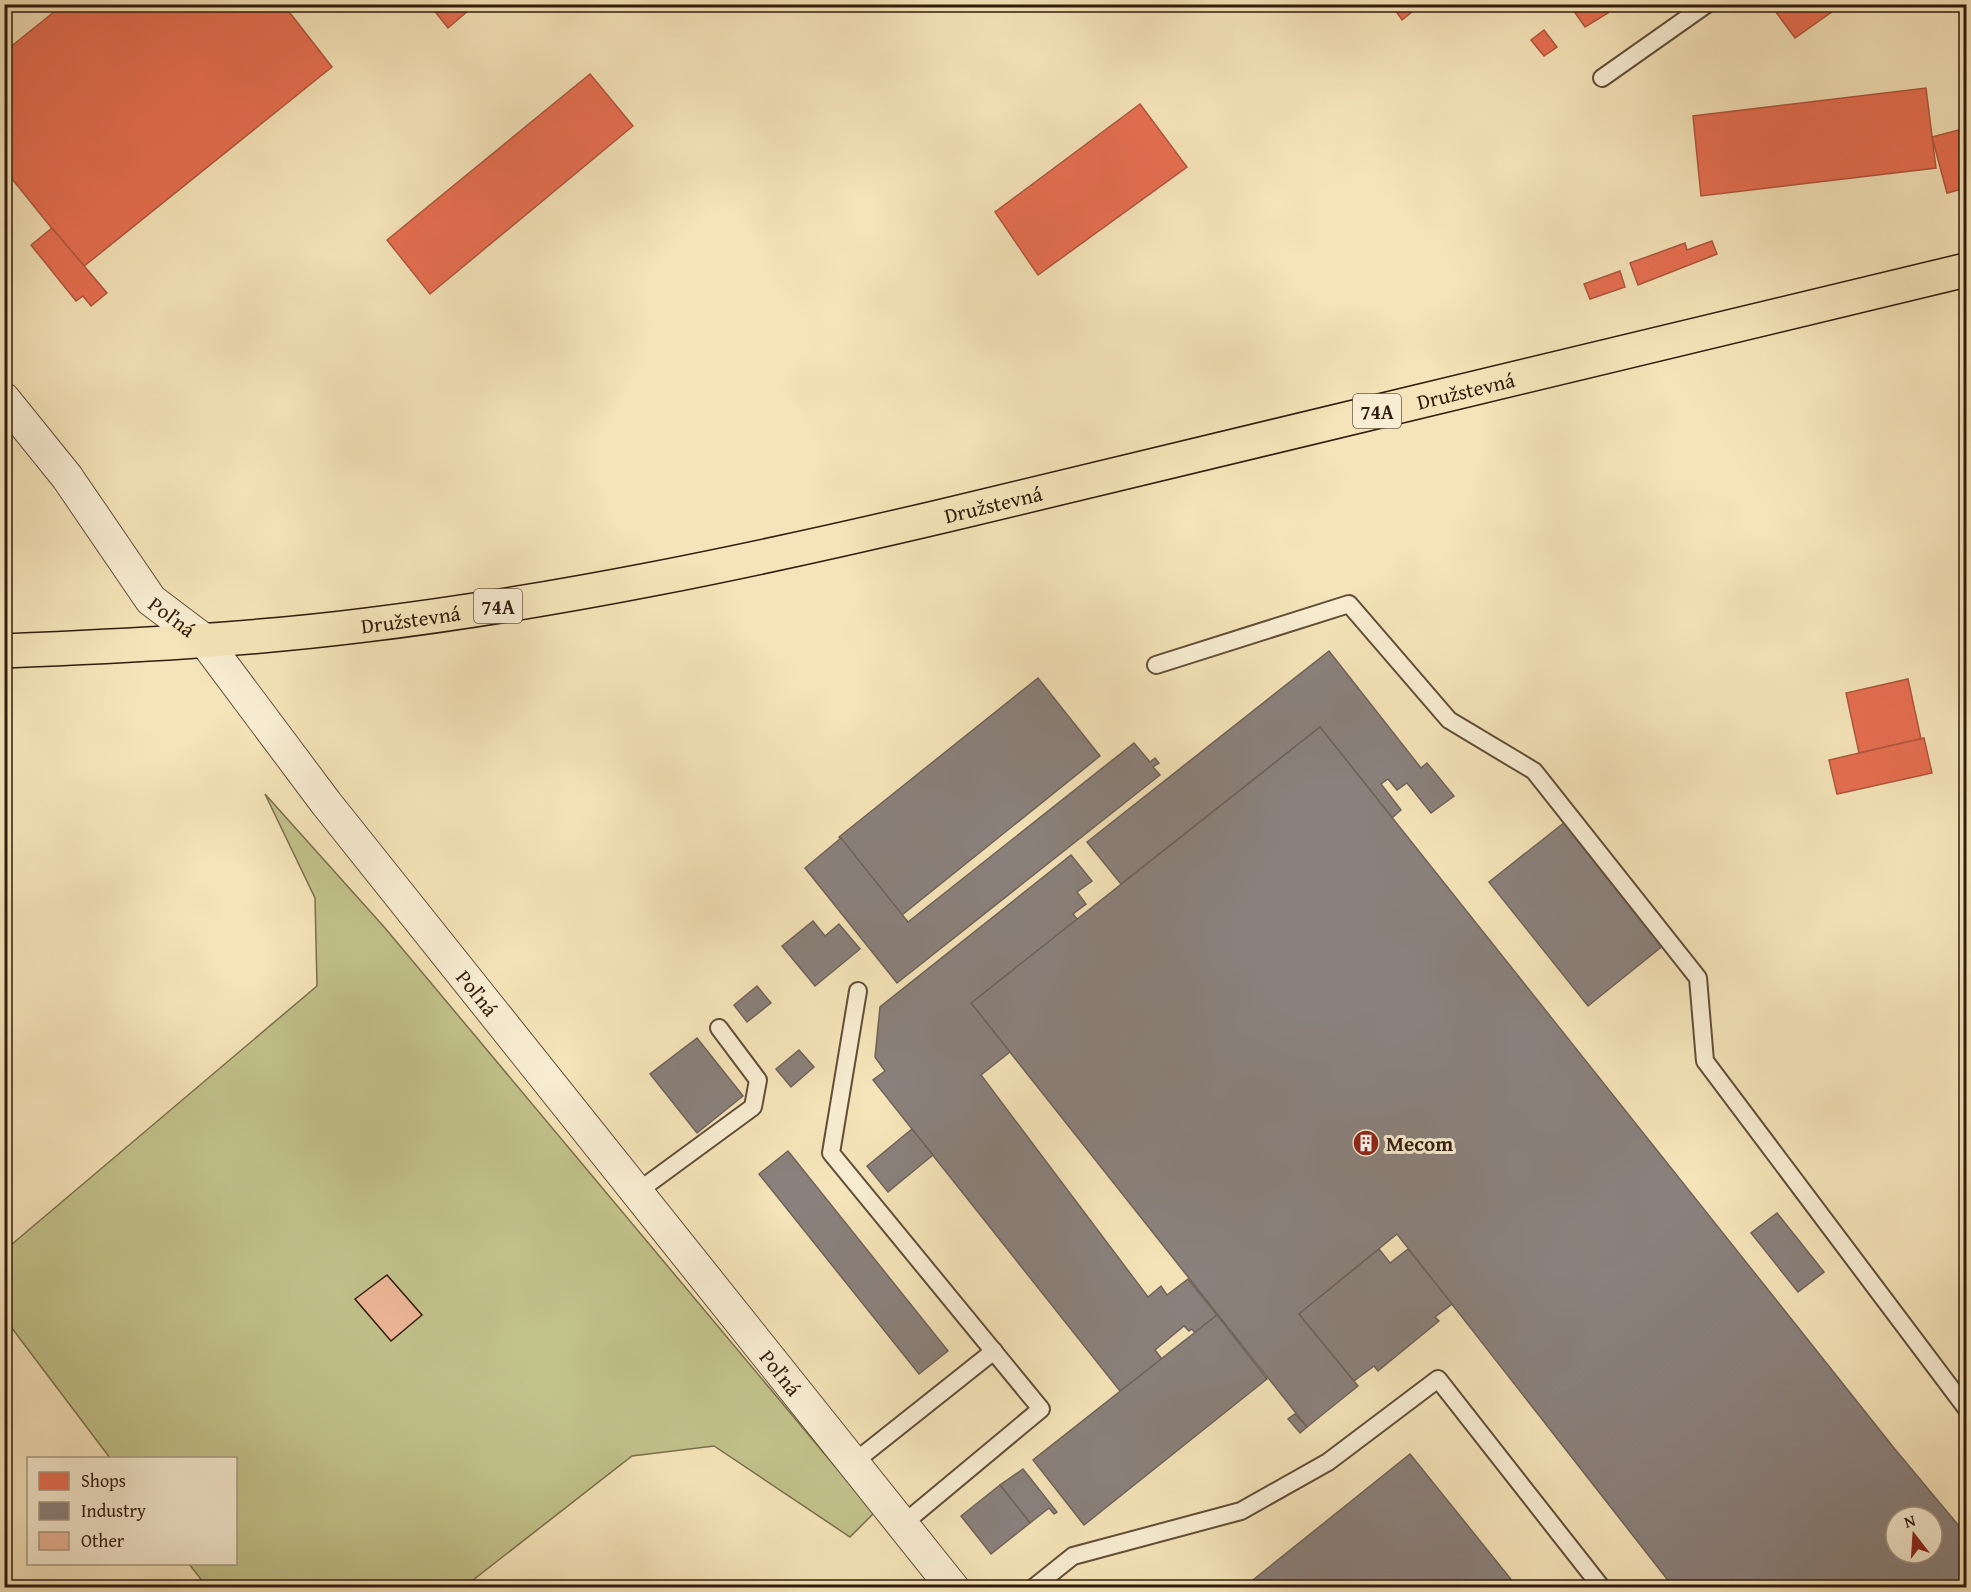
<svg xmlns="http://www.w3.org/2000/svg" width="1971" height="1592" font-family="'Gentium Book Plus',serif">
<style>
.green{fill:#c2c28b;stroke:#7a6f4c;stroke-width:1.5}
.shops{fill:#e76f51;stroke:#b0563d;stroke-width:1.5}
.industry{fill:#8a817c;stroke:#6f635b;stroke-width:1.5;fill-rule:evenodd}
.building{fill:#edb798;stroke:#311c0d;stroke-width:1.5}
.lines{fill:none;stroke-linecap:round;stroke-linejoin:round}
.service-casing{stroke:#624e38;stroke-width:20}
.minor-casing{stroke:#624e38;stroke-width:34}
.primary-casing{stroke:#311c0d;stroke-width:36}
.service{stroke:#f8edd2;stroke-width:16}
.minor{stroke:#f8edd2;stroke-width:32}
.primary{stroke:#f5e4b9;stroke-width:33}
.labels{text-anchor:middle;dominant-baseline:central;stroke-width:6;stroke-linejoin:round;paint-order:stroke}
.shield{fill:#f8edd2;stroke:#6d5b48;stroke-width:1.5}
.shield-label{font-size:20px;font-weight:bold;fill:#311c0d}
.street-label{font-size:21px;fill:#311c0d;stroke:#f8edd2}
.poi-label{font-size:21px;font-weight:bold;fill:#311c0d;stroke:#f8edd2;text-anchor:start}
</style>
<rect width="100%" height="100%" fill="#f5e4b9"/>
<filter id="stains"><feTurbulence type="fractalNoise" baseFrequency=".00333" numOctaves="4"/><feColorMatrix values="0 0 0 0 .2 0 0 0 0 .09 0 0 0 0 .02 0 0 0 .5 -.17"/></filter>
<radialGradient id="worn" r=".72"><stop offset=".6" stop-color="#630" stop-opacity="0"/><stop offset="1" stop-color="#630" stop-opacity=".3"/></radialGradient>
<polygon class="green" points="265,794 385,928 874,1513 850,1537 714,1446 632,1456 464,1587 207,1587 189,1564 236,1564 236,1458 110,1458 5,1319 5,1250 317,986 315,898"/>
<g class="shops">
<polygon points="64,4 283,4 332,67 83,267 4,169 4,52"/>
<polygon points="429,4 476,4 448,28"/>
<polygon points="1391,4 1422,4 1402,20"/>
<polygon points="1575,4 1603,4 1608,13 1585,27 1571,7"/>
<polygon points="1770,4 1843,4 1795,38"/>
<polygon points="1544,30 1557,47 1544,56 1531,40"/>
<polygon points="590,74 633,126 430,294 387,240"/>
<polygon points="1926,88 1936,168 1701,196 1693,116"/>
<polygon points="1140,104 1187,167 1038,275 995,212"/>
<polygon points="1966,128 1966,188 1947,193 1932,137"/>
<polygon points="52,228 107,293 91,306 83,296 76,301 31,245"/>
<polygon points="1712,241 1717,254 1638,285 1630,263 1685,243 1687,250"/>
<polygon points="1620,271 1625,287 1590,299 1584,284"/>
<polygon points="1908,679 1921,739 1859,753 1846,693"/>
<polygon points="1924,738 1932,773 1837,794 1829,760"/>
</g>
<g class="industry">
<polygon points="1329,651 1421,768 1427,763 1454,796 1431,813 1407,783 1397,790 1388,779 1381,784 1401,810 1392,818 1320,727 1121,884 1087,842"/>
<polygon points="1038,678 1100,756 902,915 839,837"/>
<path d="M1320,727L1894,1448L1964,1532L1966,1530V1588H1674L1397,1234L1299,1314L1358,1386L1307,1427L971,1003ZM1896,1517H1932V1553H1896Z"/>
<polygon points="1134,743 1150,762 1155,758 1159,763 1153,767 1160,775 897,983 805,868 841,838 908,922"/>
<polygon points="1565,822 1664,945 1588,1006 1489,882"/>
<polygon points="1071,855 1092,881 1077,892 1086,904 1073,914 1077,919 971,1003 1010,1052 981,1075 1148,1297 1161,1286 1167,1295 1188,1279 1217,1315 1195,1333 1192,1329 1189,1331 1184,1326 1155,1350 1162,1359 1120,1391 873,1080 885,1071 875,1057 880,1007"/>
<polygon points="813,921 825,936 839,924 860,949 815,986 782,946"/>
<polygon points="757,986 771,1003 747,1022 734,1005"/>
<polygon points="697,1038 743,1096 697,1133 650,1074"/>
<polygon points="799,1050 814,1067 791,1087 776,1069"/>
<polygon points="912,1129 933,1155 888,1192 867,1166"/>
<polygon points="788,1151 948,1351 919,1374 759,1174"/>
<polygon points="1777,1213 1824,1272 1798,1292 1751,1233"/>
<polygon points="1379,1249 1390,1263 1408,1249 1452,1304 1435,1317 1439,1321 1378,1371 1374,1366 1354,1381 1299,1314"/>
<polygon points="1217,1315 1267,1379 1084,1525 1033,1460"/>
<polygon points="1295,1414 1307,1427 1300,1433 1288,1419"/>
<polygon points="1410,1454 1518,1588 1243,1588"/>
<polygon points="1023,1469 1057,1512 1054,1514 1049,1508 1030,1523 1000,1485"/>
<polygon points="1000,1485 1030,1523 991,1554 961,1516"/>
</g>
<polygon class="building" points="387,1275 422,1315 391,1341 355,1299"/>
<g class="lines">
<defs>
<g id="service">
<polyline points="1602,78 1707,4"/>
<polyline points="1156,665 1349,604 1449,720 1534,771 1698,978 1705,1061 1966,1408"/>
<polyline points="858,991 831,1153 1041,1409 903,1524"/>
<polyline points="637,1192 753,1107 758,1080 719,1028"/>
<polyline points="853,1463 994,1351"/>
<polyline points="1033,1588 1073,1556 1241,1511 1328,1462 1438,1379 1602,1588"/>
</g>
<g id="minor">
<path id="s1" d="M4,399L67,477L151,600L204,640L326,803L953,1588"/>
</g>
<g id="primary">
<path id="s2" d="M4,651C125,646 247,640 366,625C561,601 752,561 943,516L1966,270"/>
</g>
</defs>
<use href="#service" class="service-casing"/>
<use href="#minor" class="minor-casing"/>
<use href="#primary" class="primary-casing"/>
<use href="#service" class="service"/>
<use href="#minor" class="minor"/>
<use href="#primary" class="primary"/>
</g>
<defs>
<symbol id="building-disc" viewBox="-11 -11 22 22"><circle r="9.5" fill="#8f2418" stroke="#f8edd2"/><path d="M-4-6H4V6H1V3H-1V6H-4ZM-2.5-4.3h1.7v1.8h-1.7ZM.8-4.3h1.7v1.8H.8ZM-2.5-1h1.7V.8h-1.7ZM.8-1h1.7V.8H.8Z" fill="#fff"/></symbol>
</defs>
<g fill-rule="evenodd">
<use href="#building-disc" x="1351" y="1128" width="30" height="30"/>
</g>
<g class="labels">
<g class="shield">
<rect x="1353" y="394" width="48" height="34" rx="4.5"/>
<rect x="474" y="589" width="48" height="34" rx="4.5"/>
</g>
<g class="shield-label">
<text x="1377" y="411">74A</text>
<text x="498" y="606">74A</text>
</g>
<g class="street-label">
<text stroke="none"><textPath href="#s2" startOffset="1488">Družstevná</textPath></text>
<text stroke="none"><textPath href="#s2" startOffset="1002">Družstevná</textPath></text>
<text stroke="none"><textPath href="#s1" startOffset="276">Poľná</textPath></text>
<text stroke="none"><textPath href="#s2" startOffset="408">Družstevná</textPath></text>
<text stroke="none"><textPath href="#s1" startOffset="762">Poľná</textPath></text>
<text stroke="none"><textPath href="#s1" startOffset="1248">Poľná</textPath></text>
</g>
<g class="poi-label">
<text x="1386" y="1143">Mecom</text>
</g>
</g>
<rect width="1971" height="1592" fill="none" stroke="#f5e4b9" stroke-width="24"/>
<rect x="6" y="6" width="1959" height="1580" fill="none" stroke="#311c0d" stroke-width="3"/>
<rect x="12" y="12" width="1947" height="1568" fill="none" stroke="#311c0d" stroke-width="1.5"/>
<rect x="27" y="1457" width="210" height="108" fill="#f8edd2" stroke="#a89983" stroke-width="1.5"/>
<rect x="39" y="1472" width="30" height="18" fill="#e76f51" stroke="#a89983" stroke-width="1.5"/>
<text x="81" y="1487" font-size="18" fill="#311c0d">Shops</text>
<rect x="39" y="1502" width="30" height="18" fill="#8a817c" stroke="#a89983" stroke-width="1.5"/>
<text x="81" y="1517" font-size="18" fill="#311c0d">Industry</text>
<rect x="39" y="1532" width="30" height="18" fill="#edb798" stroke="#a89983" stroke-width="1.5"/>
<text x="81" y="1547" font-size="18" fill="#311c0d">Other</text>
<g transform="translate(1914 1535) rotate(343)"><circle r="28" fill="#f8edd2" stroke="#a89983" stroke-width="1.5"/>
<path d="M0-4.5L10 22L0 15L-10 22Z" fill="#8f2418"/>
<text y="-9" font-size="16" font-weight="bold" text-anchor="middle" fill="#311c0d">N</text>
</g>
<rect width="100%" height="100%" filter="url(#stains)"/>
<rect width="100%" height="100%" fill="url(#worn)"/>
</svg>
